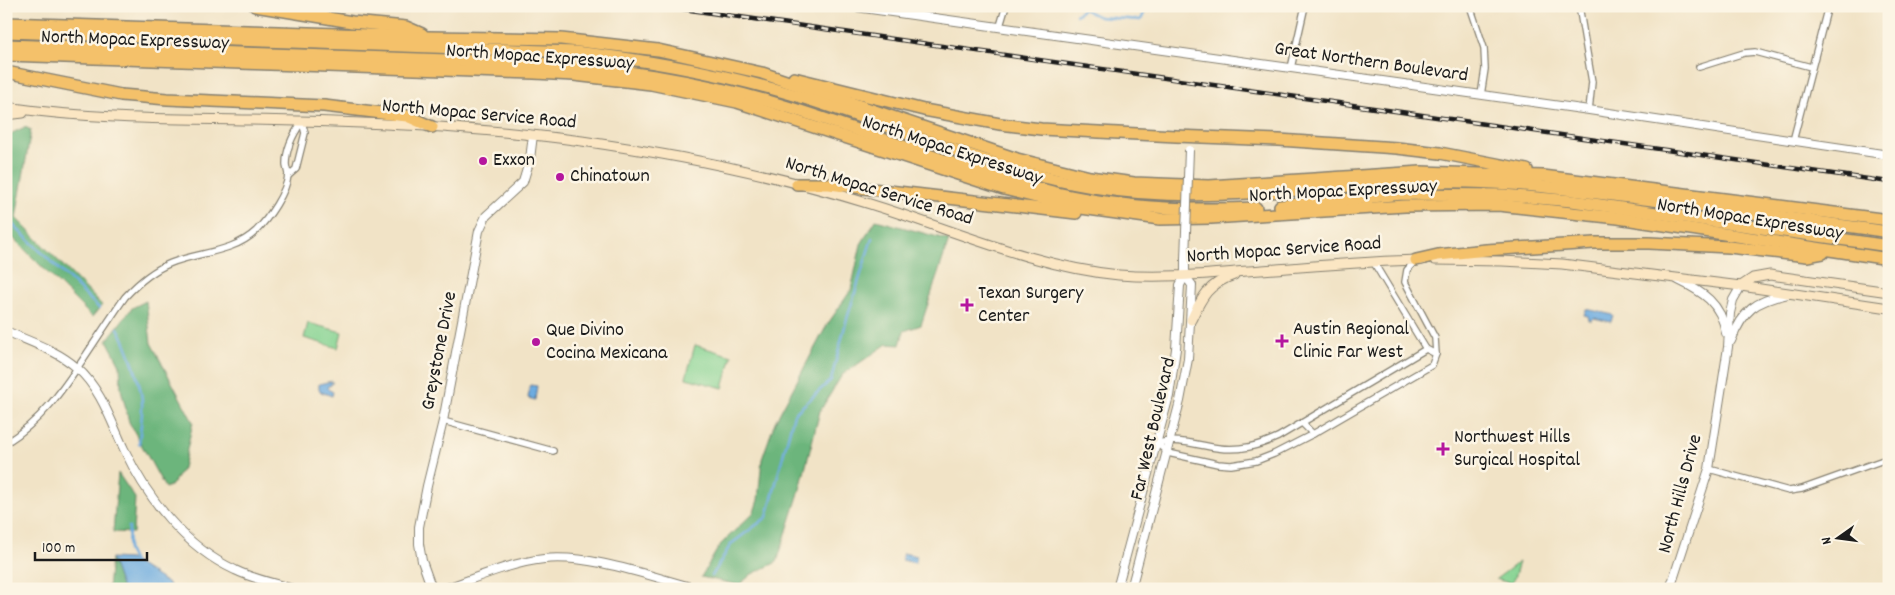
<svg xmlns="http://www.w3.org/2000/svg" width="1895" height="595" font-family="Dekko,sans-serif">
<style>
.green{fill:#85d392;stroke:#507857}
.forest{fill:#6cb57c;stroke:#44684c}
.water{fill:#6dace0;stroke:#44647e}
.lines{fill:none;stroke-linecap:round;stroke-linejoin:round}
.stream{stroke:#6dace0;stroke-width:2.5}
.minor-casing{stroke:#868071;stroke-width:8}
.tertiary-casing{stroke:#868071;stroke-width:10}
.secondary-casing{stroke:#868071;stroke-width:11}
.motorway-casing{stroke:#868071;stroke-width:14}
.minor{stroke:#fff;stroke-width:5.5}
.tertiary{stroke:#fff;stroke-width:8}
.secondary{stroke:#fbe6c3;stroke-width:9}
.motorway{stroke:#f4c16a;stroke-width:11}
.rail-casing{stroke:#1c1c1c;stroke-width:4.5}
.rail{stroke:#fcf5e5;stroke-width:2.5;stroke-dasharray:8;stroke-linecap:butt}
.tertiary-bridge-casing{stroke:#868071;stroke-width:10;stroke-linecap:butt}
.tertiary-bridge{stroke:#fff;stroke-width:8}
.poi-dot{fill:#b5179e;stroke:#fcf5e5;stroke-width:2}
.labels{text-anchor:middle;dominant-baseline:central;stroke-width:5;stroke-linejoin:round;paint-order:stroke}
.street-label{font-size:20px;fill:#1c1c1c;stroke:#fcf5e5}
.poi-label{font-size:20px;fill:#1c1c1c;stroke:#fcf5e5;text-anchor:start}
</style>
<rect width="100%" height="100%" fill="#fcf5e5"/>
<filter id="ink" filterUnits="userSpaceOnUse"><feTurbulence type="fractalNoise" baseFrequency=".02" numOctaves="2"/><feDisplacementMap in="SourceGraphic" scale="10" xChannelSelector="R" yChannelSelector="G"/><feConvolveMatrix kernelMatrix="1 2 1 2 8 2 1 2 1" color-interpolation-filters="sRGB"/></filter>
<filter id="wash" filterUnits="userSpaceOnUse"><feTurbulence type="fractalNoise" baseFrequency=".0096" numOctaves="4" result="noise"/><feDisplacementMap in="SourceGraphic" scale="20" xChannelSelector="R" yChannelSelector="G"/><feGaussianBlur stdDeviation="1.12" result="paint"/><feColorMatrix in="noise" values="0 0 0 0 0 0 0 0 0 0 0 0 0 0 0 0 0 1.4 0 .05"/><feComposite in="paint" operator="in"/></filter>
<g filter="url(#wash)">
<rect width="100%" height="100%" fill="#f1e3c6"/>
<g class="green">
<polygon points="1108,6 1139,6 1137,10 1127,11"/>
<polygon points="308,323 342,332 338,348 304,338"/>
<polygon points="695,345 732,356 723,388 686,378"/>
<polygon points="1519,562 1512,584 1496,579"/>
</g>
<g class="forest">
<polygon points="25,127 31,130 16,218 102,305 92,317 6,231 6,136"/>
<polygon points="876,220 949,240 921,325 904,331 900,345 887,344 842,375 820,411 799,493 777,562 752,574 739,585 701,577 720,545 754,512 758,500 762,459 775,422 827,325 851,290 861,244"/>
<polygon points="146,301 151,343 193,422 183,468 172,485 165,488 129,422 121,389 120,365 107,340 132,308"/>
<polygon points="118,473 135,498 133,533 113,532"/>
<polygon points="111,558 122,589 108,589"/>
</g>
<g class="water">
<polygon points="1586,309 1613,315 1611,322 1594,318 1592,320 1589,320 1588,316 1584,315"/>
<polygon points="332,381 332,384 327,387 329,390 333,392 332,396 321,392 319,389 319,384"/>
<polygon points="530,385 537,386 535,400 528,398"/>
<polygon points="903,553 917,556 915,563 902,560"/>
<polygon points="111,558 130,559 170,585 171,589 122,589"/>
</g>
<g class="lines">
<g class="stream">
<polyline points="1076,15 1083,9 1099,17 1141,20 1147,6"/>
<polyline points="6,218 99,308"/>
<path d="M118,328C127,344 141,383 142,401C143,415 140,430 139,444"/>
<polyline points="129,527 128,550 134,562"/>
<polyline points="712,576 731,544 767,517 794,414 831,380 846,322 872,238"/>
</g>
</g>
</g>
<g filter="url(#ink)">
<g class="lines">
<defs>
<g id="minor">
<polyline points="1470,6 1484,48 1485,69 1481,95"/>
<polyline points="1579,6 1592,82 1589,110"/>
<polyline points="1000,26 1006,6"/>
<polyline points="1699,67 1744,53 1755,52 1811,67"/>
<polyline points="1291,68 1305,6"/>
<polyline points="1793,141 1828,6"/>
<polyline points="288,176 296,169 305,133 302,122"/>
<polyline points="1374,263 1426,349 1436,354"/>
<polyline points="443,421 553,451"/>
<polyline points="1302,423 1313,434"/>
<path d="M6,443C42,420 61,392 84,358C98,337 111,317 125,297C138,283 153,270 171,263C198,252 233,253 256,231C268,219 287,192 288,175C288,172 286,168 286,164C286,149 294,133 302,122"/>
<polyline points="1157,443 1168,453 1218,464 1231,465 1256,461 1274,454 1313,434 1432,365 1436,354 1435,338 1405,282 1407,270 1416,260"/>
<path d="M1157,443C1180,438 1195,445 1218,448C1240,451 1258,446 1278,437L1426,349"/>
<polyline points="1709,469 1789,491 1802,489 1889,458"/>
</g>
<g id="tertiary">
<polyline points="849,6 1589,110 1889,155"/>
<path d="M1678,280C1703,292 1721,303 1726,333"/>
<path d="M6,331C30,342 57,350 77,368C101,389 111,421 124,449C147,498 185,547 235,570C253,579 274,583 293,589"/>
<path d="M1731,341C1743,310 1755,301 1788,294"/>
<polyline points="432,589 422,561 419,544 419,527 427,486 443,421 479,231 486,216 523,182 530,159 533,135"/>
<path d="M444,589C476,578 509,563 544,559C591,554 652,577 698,589"/>
<polyline points="1117,589 1169,396 1176,349 1180,285 1185,276 1185,259"/>
<polyline points="1131,589 1180,401 1188,359 1192,285 1185,276"/>
<polyline points="1670,589 1709,469 1728,347 1730,313 1733,300 1741,286"/>
</g>
<g id="secondary">
<path d="M6,107C87,119 169,119 251,120C361,122 472,126 582,141C679,155 777,175 870,204C951,229 1035,267 1119,275C1158,278 1196,275 1235,272C1297,268 1359,261 1422,260"/>
<polyline points="6,115 23,113"/>
<polyline points="1435,260 1502,261 1562,264 1741,286 1889,308"/>
<polyline points="1741,286 1753,278 1770,275 1889,292"/>
<path d="M1191,320C1202,297 1208,284 1234,275"/>
</g>
<g id="motorway">
<polyline points="255,6 352,22 406,27 422,34"/>
<polyline points="6,23 429,37 561,39 658,50 762,73 1017,159 1090,177 1134,183 1209,186 1421,172 1543,176 1889,220"/>
<path d="M6,32L574,52C650,60 719,73 791,94C891,124 990,170 1093,187C1219,208 1342,179 1468,182C1525,183 1580,191 1636,198C1720,208 1804,220 1889,232"/>
<path d="M6,45L535,63C622,68 708,82 791,108C880,136 966,172 1057,193C1122,208 1190,211 1256,208"/>
<polyline points="6,55 534,73 574,75 651,84 737,102 1004,189 1081,208 1160,219 1211,218 1405,206 1498,205 1618,218 1889,259"/>
<polyline points="6,72 121,95 167,99 324,106 407,116 432,127"/>
<polyline points="794,78 924,110 1000,124 1041,129 1176,136 1279,140 1397,148 1440,153 1527,170"/>
<polyline points="797,184 829,184 1076,213"/>
<polyline points="1280,206 1402,194 1503,195 1572,201 1889,246"/>
<polyline points="1416,260 1438,255 1486,250 1594,243 1649,243 1729,247 1807,256 1823,253"/>
</g>
</defs>
<use href="#minor" class="minor-casing"/>
<use href="#tertiary" class="tertiary-casing"/>
<use href="#secondary" class="secondary-casing"/>
<use href="#motorway" class="motorway-casing"/>
<use href="#minor" class="minor"/>
<use href="#tertiary" class="tertiary"/>
<use href="#secondary" class="secondary"/>
<use href="#motorway" class="motorway"/>
<defs>
<polyline id="rail" points="663,6 1889,182"/>
</defs>
<use href="#rail" class="rail-casing"/>
<use href="#rail" class="rail"/>
<defs>
<polyline id="tertiary-bridge" points="1185,259 1189,150"/>
</defs>
<use href="#tertiary-bridge" class="tertiary-bridge-casing"/>
<use href="#tertiary-bridge" class="tertiary-bridge"/>
</g>
</g>
<g class="poi-dot">
<circle cx="483" cy="161" r="5"/>
<circle cx="560" cy="177" r="5"/>
<path d="M964.5 297.5h5v5h5v5h-5v5h-5v-5h-5v-5h5z"/>
<path d="M1279.5 333.5h5v5h5v5h-5v5h-5v-5h-5v-5h5z"/>
<circle cx="536" cy="342" r="5"/>
<path d="M1440.5 441.5h5v5h5v5h-5v5h-5v-5h-5v-5h5z"/>
</g>
<g class="labels">
<g class="street-label">
<text transform="translate(135 41) rotate(2)">North Mopac Expressway</text>
<text transform="translate(540 58) rotate(4)">North Mopac Expressway</text>
<text transform="translate(1371 63) rotate(8)">Great Northern Boulevard</text>
<text transform="translate(479 115) rotate(5)">North Mopac Service Road</text>
<text transform="translate(952 151) rotate(18)">North Mopac Expressway</text>
<text transform="translate(879 192) rotate(17)">North Mopac Service Road</text>
<text transform="translate(1343 192) rotate(-3)">North Mopac Expressway</text>
<text transform="translate(1750 220) rotate(9)">North Mopac Expressway</text>
<text transform="translate(1284 251) rotate(-4)">North Mopac Service Road</text>
<text transform="translate(440 351) rotate(-79)">Greystone Drive</text>
<text transform="translate(1154 429) rotate(-77)">Far West Boulevard</text>
<text transform="translate(1681 494) rotate(-75)">North Hills Drive</text>
</g>
<g class="poi-label">
<text x="493" y="161">Exxon</text>
<text x="570" y="177">Chinatown</text>
<text x="978" y="294">Texan Surgery<tspan x="978" dy="23">Center</tspan></text>
<text x="1293" y="330">Austin Regional<tspan x="1293" dy="23">Clinic Far West</tspan></text>
<text x="546" y="331">Que Divino<tspan x="546" dy="23">Cocina Mexicana</tspan></text>
<text x="1454" y="438">Northwest Hills<tspan x="1454" dy="23">Surgical Hospital</tspan></text>
</g>
</g>
<rect width="1895" height="595" fill="none" stroke="#fcf5e5" stroke-width="25"/>
<g transform="translate(1838 538) rotate(256)" stroke="#fcf5e5" stroke-width="4" paint-order="stroke">
<path d="M0-4L9 19L0 12L-9 19Z" fill="#1c1c1c"/>
<text y="-8" font-size="14" font-weight="bold" text-anchor="middle" fill="#1c1c1c">N</text>
</g>
<path d="M35 552v8h112v-8" fill="none" stroke="#1c1c1c" stroke-width="2.5"/>
<text x="42" y="552" font-size="15" fill="#1c1c1c" stroke="#fcf5e5" stroke-width="4" paint-order="stroke">100 m</text>
</svg>
